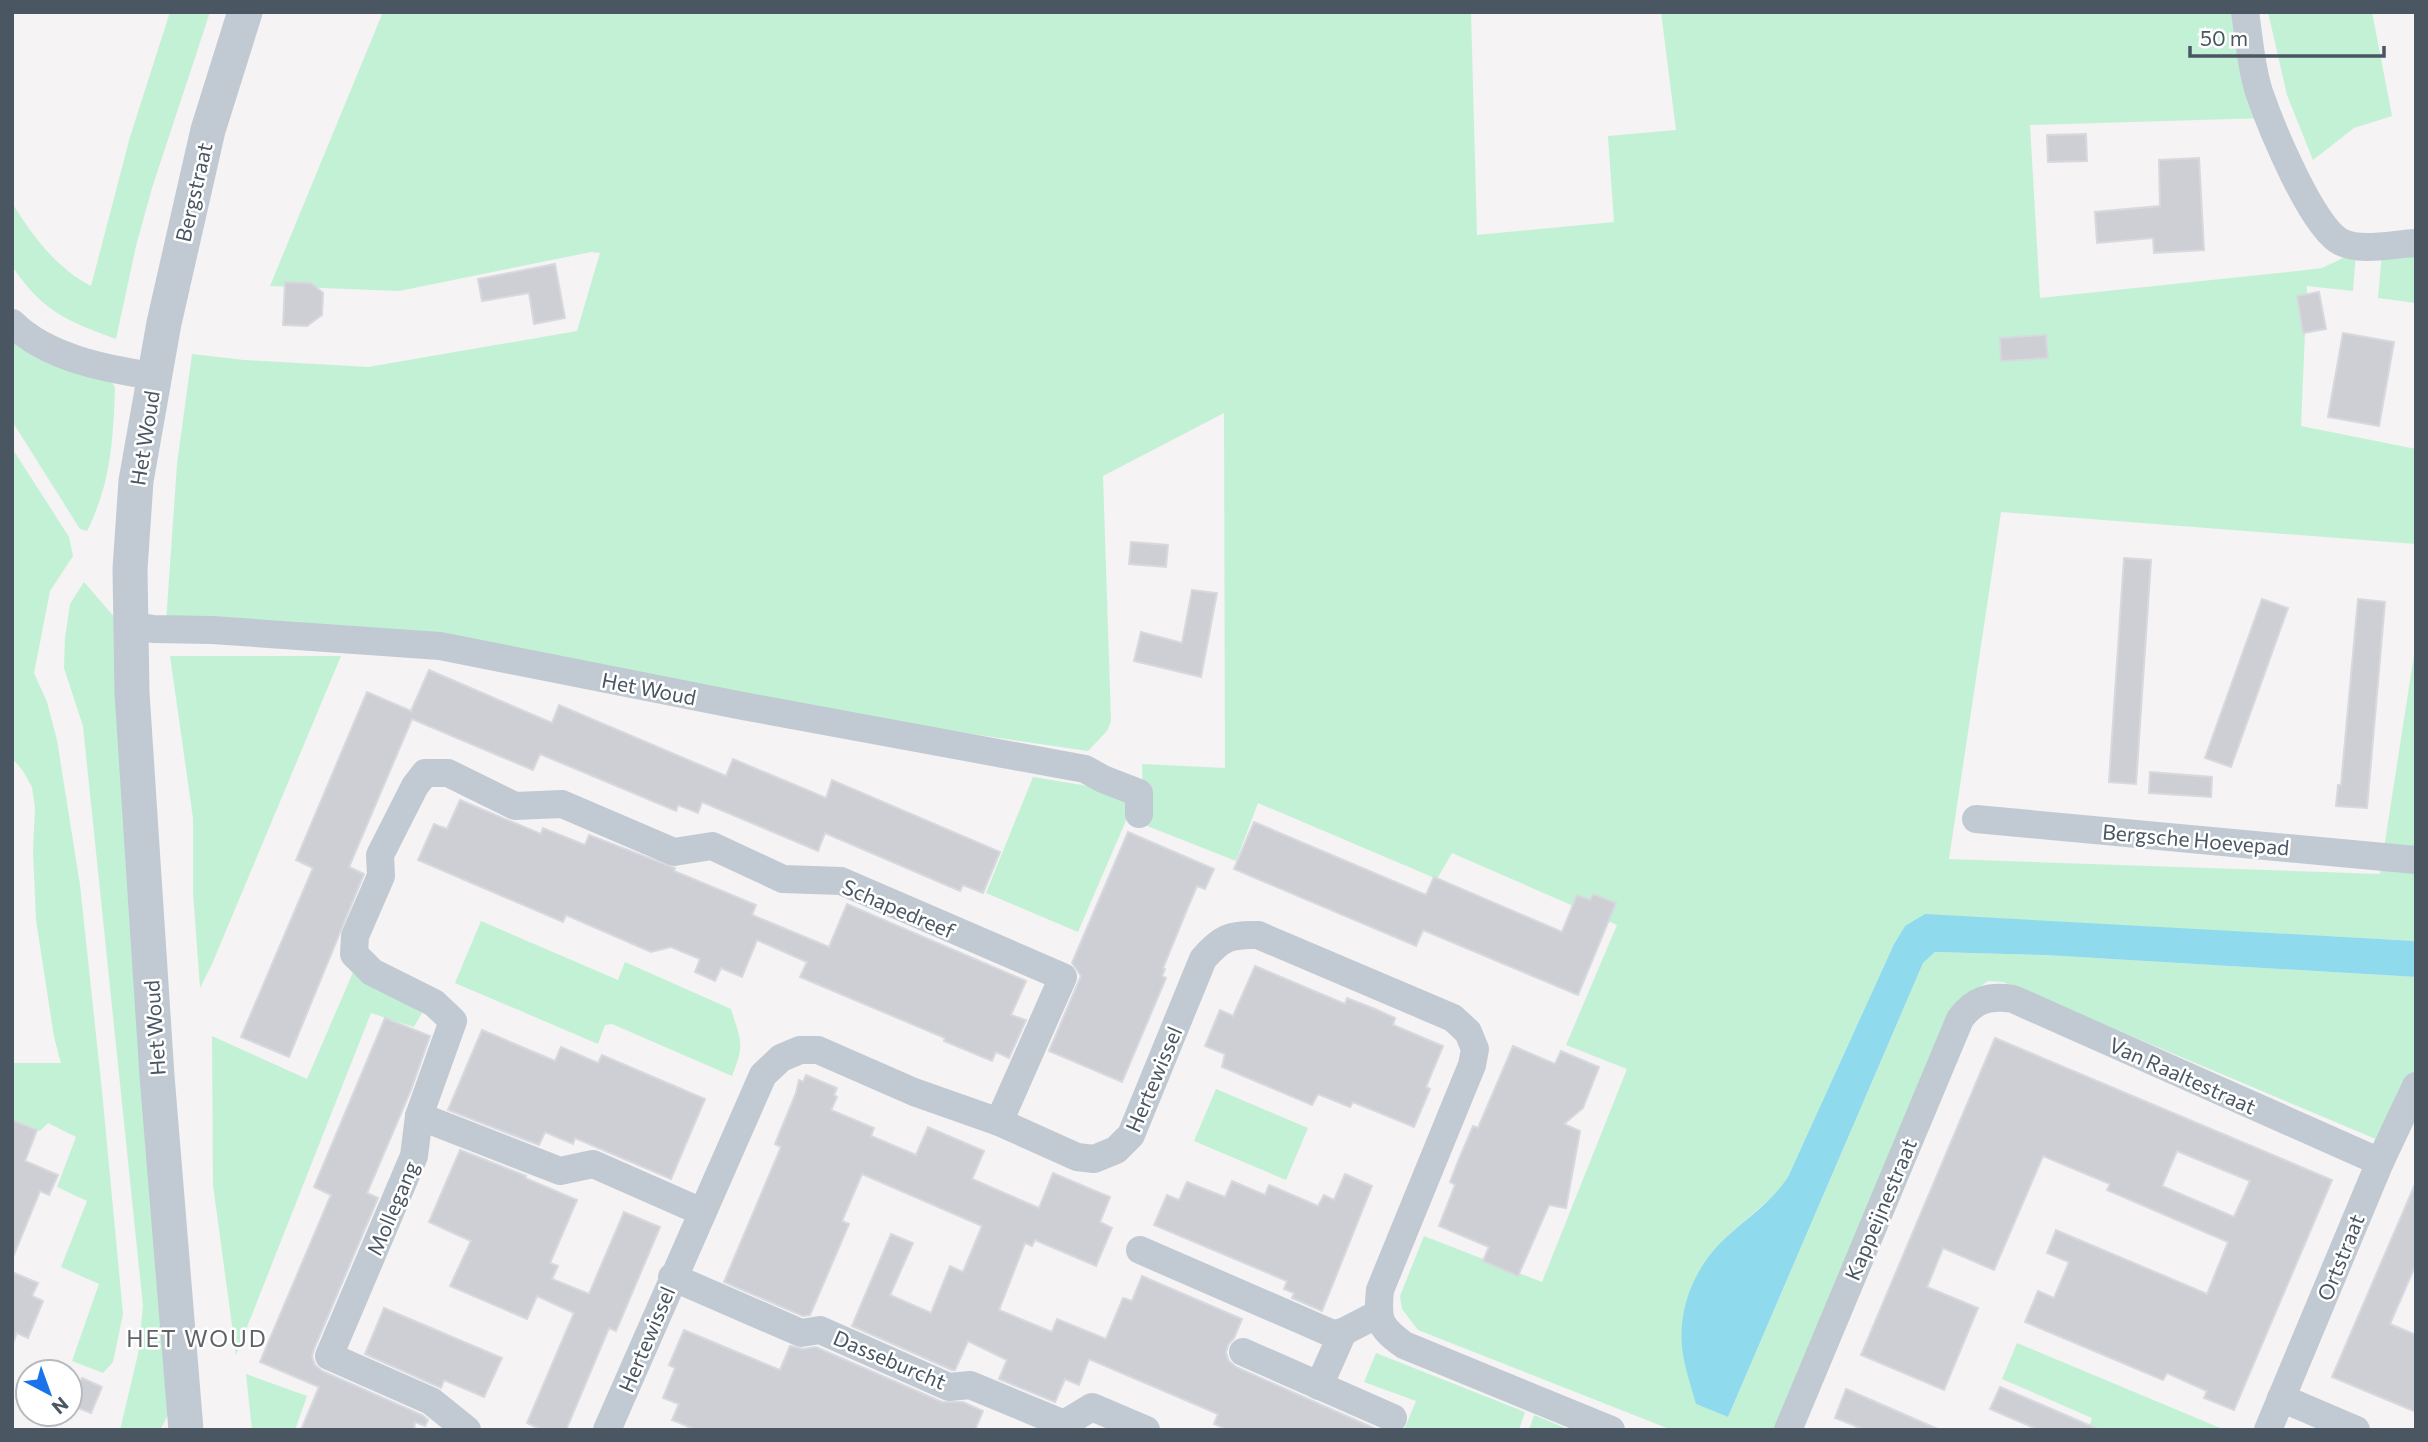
<svg xmlns="http://www.w3.org/2000/svg" width="2428" height="1442" font-family="Commissioner,sans-serif">
<style>
.green{fill:#c3f1d5}
.water{fill:#90daee}
.building{fill:#cdcfd5;stroke:#d7d9de;stroke-width:2;fill-rule:evenodd}
.lines{fill:none;stroke-linecap:round;stroke-linejoin:round}
.minor{stroke:#c1cad2;stroke-width:28}
.tertiary{stroke:#c1cad2;stroke-width:35}
.labels{text-anchor:middle;dominant-baseline:central;stroke-width:5;stroke-linejoin:round;paint-order:stroke}
.street-label{font-size:21px;fill:#4a5661;stroke:#fff}
.neighbourhood-label{font-size:23px;letter-spacing:2px;fill:#5f6368;stroke:#fff}
</style>
<rect width="100%" height="100%" fill="#f5f3f3"/>
<g class="green">
<path d="M170,12H210L152,188L136,246L116,339C67,321 43,312 12,266V203C32,235 56,268 91,286L130,137Z"/>
<polygon points="383,12 1471,12 1477,235 1614,222 1608,136 1676,130 1661,12 2241,12 2266,118 2030,125 2040,298 2297,271 2322,268 2356,252 2353,291 2307,286 2301,426 2416,449 2416,544 2001,512 1949,859 2380,874 2416,642 2416,941 2323,936 1905,926 1894,944 1788,1177 1780,1190 1725,1238 1704,1264 1696,1404 1728,1417 1923,963 1935,952 2045,955 2416,977 2416,1066 2383,1142 2003,982 1988,981 1966,997 1780,1430 1672,1430 1418,1330 1402,1309 1400,1296 1424,1236 1542,1282 1627,1069 1566,1045 1617,925 1452,853 1437,879 1258,803 1236,861 1127,818 1078,932 986,893 1033,777 1143,795 1142,764 1225,768 1224,413 1103,476 1111,721 1107,731 1088,751 925,727 498,648 166,623 177,464 192,354 244,360 368,367 577,331 600,253 591,252 399,291 270,286"/>
<polygon points="2268,12 2372,12 2392,116 2354,128 2313,160 2287,95"/>
<polygon points="2382,253 2416,254 2416,303 2378,298"/>
<path d="M12,341L112,382L115,388C113,440 111,483 87,531L80,529L12,421Z"/>
<polygon points="12,448 69,537 73,556 50,591 34,673 47,702 57,740 80,885 102,1091 123,1314 113,1362 103,1373 72,1361 99,1284 61,1267 87,1201 57,1187 76,1137 48,1123 40,1131 12,1121 12,1063 61,1063 54,1037 36,920 33,851 35,808 32,787 23,771 12,758"/>
<polygon points="84,582 116,619 168,1415 160,1430 120,1430 138,1354 143,1306 83,726 64,668 65,638 70,604"/>
<polygon points="170,656 341,656 212,964 200,988 193,892 193,818"/>
<path d="M481,921L618,980L625,962L731,1009C741,1041 745,1044 732,1076L612,1024L605,1025L598,1044L455,983Z"/>
<polygon points="354,970 422,1013 414,1027 371,1013 236,1355 213,1185 212,1036 307,1079"/>
<polygon points="1216,1089 1308,1128 1286,1180 1194,1141"/>
<polygon points="2017,1343 2225,1430 2088,1430 2092,1418 2002,1379"/>
<polygon points="1376,1353 1525,1412 1519,1430 1404,1430 1416,1401 1364,1382"/>
<polygon points="246,1374 307,1396 295,1430 252,1430"/>
<polygon points="1534,1415 1570,1430 1529,1430"/>
</g>
<path class="water" d="M1925,914L2416,941V977L2045,955L1935,952L1923,963L1728,1417L1696,1404C1691,1386 1684,1366 1682,1347C1678,1303 1698,1261 1731,1233C1751,1215 1774,1199 1788,1177L1894,944L1905,926Z"/>
<g class="building">
<polygon points="2086,134 2087,161 2048,162 2047,135"/>
<polygon points="2199,158 2204,250 2154,253 2153,238 2097,243 2095,212 2160,206 2159,160"/>
<polygon points="555,264 565,318 534,324 529,293 482,301 478,279"/>
<polygon points="285,282 311,283 323,293 322,315 307,326 283,325"/>
<polygon points="2319,292 2326,329 2303,333 2297,296"/>
<polygon points="2343,333 2394,342 2379,426 2328,417"/>
<polygon points="2046,335 2048,358 2001,361 2000,338"/>
<polygon points="1131,542 1168,545 1166,567 1129,564"/>
<polygon points="2124,558 2151,560 2136,784 2109,782"/>
<polygon points="1192,590 1217,593 1201,677 1134,661 1141,632 1182,643"/>
<polygon points="2262,599 2288,608 2231,767 2205,758"/>
<polygon points="2358,599 2385,602 2367,808 2336,806 2338,785 2341,785"/>
<polygon points="429,670 552,723 559,705 726,776 733,759 826,798 832,780 1000,852 983,893 963,885 960,891 825,833 818,851 702,802 698,813 678,805 676,811 540,754 533,770 412,719 349,867 364,874 289,1057 241,1037 313,868 296,860 367,692 411,711"/>
<polygon points="2150,772 2212,777 2211,797 2149,793"/>
<polygon points="460,800 541,834 543,828 585,845 589,835 675,868 674,871 756,905 752,915 829,947 847,904 1026,981 1011,1015 1026,1020 1009,1058 996,1052 992,1061 944,1041 945,1038 800,977 807,962 757,940 742,977 721,968 715,981 695,972 700,959 671,947 651,952 566,915 563,922 418,860 434,824 447,829"/>
<polygon points="1254,822 1426,895 1434,877 1562,932 1577,895 1590,900 1593,894 1616,903 1578,995 1423,930 1416,946 1234,869"/>
<polygon points="1128,832 1214,869 1205,889 1197,886 1188,907 1163,968 1165,969 1162,976 1166,978 1122,1082 1049,1051 1081,976 1072,963"/>
<polygon points="1255,966 1345,1004 1347,998 1375,1009 1395,1018 1393,1025 1443,1046 1426,1087 1430,1089 1414,1127 1353,1102 1350,1107 1318,1094 1312,1105 1222,1067 1225,1054 1205,1046 1220,1010 1233,1016"/>
<polygon points="385,1018 430,1036 411,1090 367,1193 378,1198 314,1349 312,1357 315,1365 322,1371 422,1415 428,1420 425,1426 415,1422 414,1430 301,1430 319,1387 260,1362 331,1195 314,1187"/>
<polygon points="482,1030 555,1061 561,1047 598,1063 602,1055 705,1099 671,1179 575,1138 573,1144 545,1132 539,1145 448,1110"/>
<path d="M1995,1038L2332,1180L2234,1410L2204,1398L2207,1391L2167,1373L2163,1380L2025,1322L2038,1291L2054,1298L2069,1262L2047,1253L2056,1230L2207,1294L2228,1242L2107,1190L2110,1184L2043,1156L1994,1270L1943,1248L1927,1287L1978,1308L1944,1390L1861,1355ZM2177,1151L2250,1181L2234,1217L2162,1186Z"/>
<polygon points="1513,1046 1555,1064 1561,1051 1599,1067 1583,1108 1564,1124 1580,1131 1566,1208 1549,1205 1518,1276 1483,1261 1489,1247 1439,1226 1455,1185 1450,1182 1459,1159 1473,1126 1478,1128"/>
<polygon points="806,1075 837,1088 834,1095 837,1097 831,1110 874,1128 871,1136 916,1155 928,1127 984,1151 972,1179 1039,1208 1053,1173 1110,1197 1100,1222 1112,1228 1096,1266 1035,1240 1032,1246 1025,1243 999,1310 1052,1332 1057,1319 1106,1339 1123,1298 1132,1301 1142,1276 1242,1319 1234,1338 1228,1345 1226,1353 1229,1361 1236,1367 1378,1430 1228,1430 1214,1424 1218,1414 1089,1359 1079,1385 1065,1379 1055,1402 999,1379 1007,1360 968,1341 955,1370 952,1370 852,1326 891,1234 913,1243 890,1295 931,1313 950,1266 963,1272 982,1226 862,1174 842,1221 849,1224 810,1315 803,1316 724,1282 781,1147 775,1144 796,1093 799,1080 803,1082"/>
<polygon points="12,1120 37,1130 25,1161 58,1175 49,1195 40,1191 13,1257"/>
<polygon points="460,1150 526,1176 525,1178 577,1200 550,1263 558,1266 552,1279 589,1294 624,1212 660,1227 616,1331 609,1328 566,1430 542,1430 527,1423 574,1313 537,1296 527,1319 450,1286 471,1241 429,1222"/>
<polygon points="1345,1174 1372,1186 1322,1311 1292,1298 1294,1293 1284,1289 1287,1281 1154,1225 1167,1195 1179,1200 1187,1182 1225,1197 1232,1181 1265,1195 1269,1185 1318,1206 1324,1195 1334,1200"/>
<polygon points="2416,1182 2416,1264 2390,1324 2416,1335 2416,1412 2332,1377"/>
<polygon points="12,1272 38,1283 32,1296 43,1301 28,1338 17,1333 13,1343"/>
<polygon points="384,1308 502,1358 484,1397 444,1380 441,1388 365,1354"/>
<polygon points="684,1330 780,1370 790,1346 803,1349 816,1347 942,1402 963,1402 983,1411 975,1430 696,1430 672,1420 679,1404 663,1398 675,1368 669,1365"/>
<polygon points="82,1378 102,1387 91,1413 70,1405"/>
<polygon points="2000,1387 2040,1404 2100,1430 2039,1430 1990,1409"/>
<polygon points="1846,1389 1940,1430 1865,1430 1835,1418"/>
</g>
<g class="lines">
<g class="minor">
<path d="M2245,12C2249,38 2251,67 2259,92C2270,124 2312,228 2341,242C2361,252 2393,244 2416,243"/>
<path d="M12,323C47,358 107,369 153,376"/>
<polyline points="130,625 153,629 212,630 440,646 743,706 1085,769 1103,779 1139,793 1139,814"/>
<polyline points="1976,819 2416,860"/>
<polyline points="419,1116 560,1171 593,1164 702,1212"/>
<polyline points="1140,1250 1333,1334 1343,1332 1378,1314"/>
<polyline points="672,1277 801,1333 820,1330 949,1387 970,1385 1064,1424 1092,1407 1146,1430"/>
<polyline points="1243,1352 1393,1418"/>
<polyline points="1319,1386 1343,1332"/>
<polyline points="2281,1398 2356,1430"/>
<polyline points="467,1430 431,1401 329,1356 414,1156 419,1116 453,1021 434,1003 372,972 354,954 355,936 381,876 380,855 415,786 425,773 448,773 515,806 562,804 674,852 712,846 783,879 841,881 1063,977 999,1122"/>
<path d="M607,1430L763,1075L781,1058L800,1050H818L914,1092L999,1122L1077,1157L1094,1159L1116,1150L1131,1135L1203,959C1221,938 1230,934 1258,935L1453,1018L1468,1032L1475,1049L1472,1065L1380,1290C1377,1320 1379,1327 1404,1345L1611,1430"/>
<path d="M1788,1430L1960,1019C1974,1000 1989,995 2013,999L2380,1162"/>
<polyline points="2268,1430 2380,1162 2416,1086"/>
</g>
<polyline class="tertiary" points="186,1430 157,1076 132,693 130,569 136,481 164,323 208,130 245,12"/>
</g>
<g class="labels">
<g class="street-label">
<text transform="translate(193 192) rotate(-77)">Bergstraat</text>
<text transform="translate(144 438) rotate(-81)">Het Woud</text>
<text transform="translate(649 688) rotate(11)">Het Woud</text>
<text transform="translate(2196 839) rotate(5)">Bergsche Hoevepad</text>
<text transform="translate(899 908) rotate(23)">Schapedreef</text>
<text transform="translate(154 1028) rotate(-94)">Het Woud</text>
<text transform="translate(2183 1075) rotate(24)">Van Raaltestraat</text>
<text transform="translate(1153 1079) rotate(-67)">Hertewissel</text>
<text transform="translate(392 1208) rotate(-67)">Mollegang</text>
<text transform="translate(1880 1209) rotate(-67)">Kappeijnestraat</text>
<text transform="translate(2340 1257) rotate(-68)">Ortstraat</text>
<text transform="translate(646 1339) rotate(-67)">Hertewissel</text>
<text transform="translate(890 1359) rotate(23)">Dasseburcht</text>
</g>
<g class="neighbourhood-label">
<text x="197" y="1338">HET WOUD</text>
</g>
</g>
<rect width="2428" height="1442" fill="none" stroke="#4a5661" stroke-width="28"/>
<g transform="translate(49 1393) rotate(139)"><circle r="33" fill="#ffffff" stroke="#b7bbc0" stroke-width="2"/>
<path d="M0-5L12 26L0 18L-12 26Z" fill="#1a73e8"/>
<text y="-10" font-size="19" font-weight="bold" text-anchor="middle" fill="#4a5661">N</text>
</g>
<path d="M2190 46v10h194v-10" fill="none" stroke="#4a5661" stroke-width="3.5"/>
<text x="2200" y="46" font-size="21" fill="#4a5661" stroke="#ffffff" stroke-width="5" paint-order="stroke">50 m</text>
</svg>
